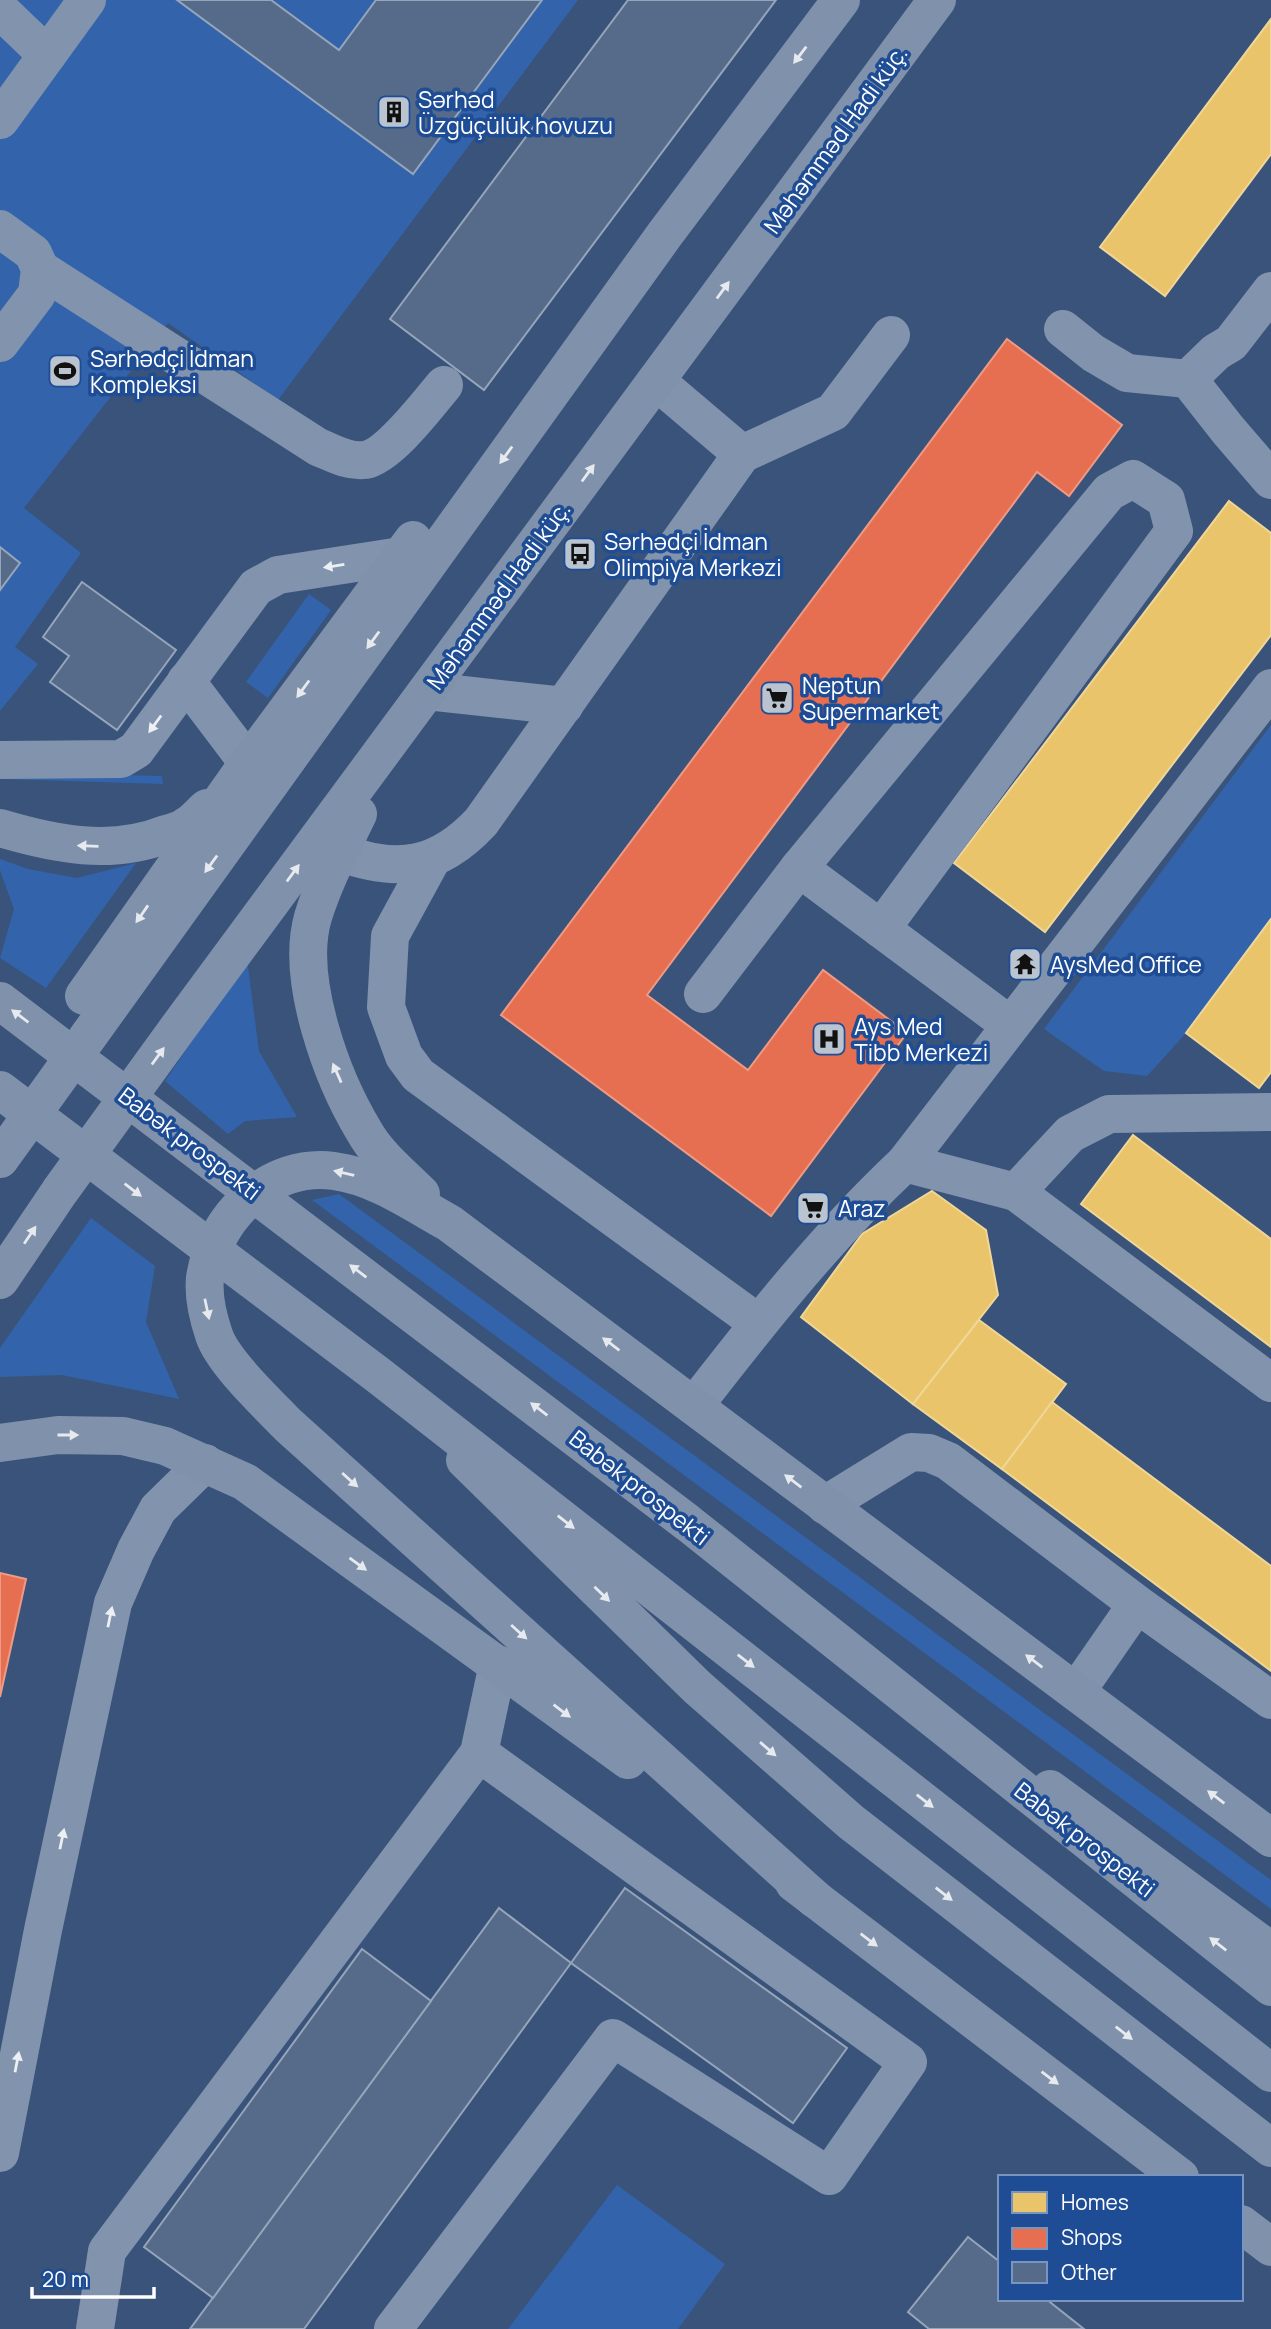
<svg xmlns="http://www.w3.org/2000/svg" width="1271" height="2329" font-family="Manrope,sans-serif">
<style>
.green{fill:#3364ab}
.homes{fill:#e9c46a;stroke:#f0d697;stroke-width:2}
.shops{fill:#e76f51;stroke:#ee9a85;stroke-width:2}
.building{fill:#556b89;stroke:#96a5ba;stroke-width:2}
.lines{fill:none;stroke-linecap:round;stroke-linejoin:round}
.minor{stroke:#8294ad;stroke-width:38}
.major{stroke:#8092ab;stroke-width:38}
.major-bridge{stroke:#8092ab;stroke-width:38}
.oneway{fill:#e6e9ee}
.oneway2{fill:#eceff3}
.labels{text-anchor:middle;dominant-baseline:central;stroke-width:7;stroke-linejoin:round;paint-order:stroke}
.poi-label{font-size:23px;fill:#fff;stroke:#1e4d95;text-anchor:start}
.street-label{font-size:23px;fill:#fff;stroke:#1e4d95}
</style>
<rect width="100%" height="100%" fill="#39537a"/>
<g class="green">
<polygon points="0,0 578,0 278,400 168,323 24,508 81,553 15,647 38,664 0,711"/>
<polygon points="309,594 331,610 268,698 246,682"/>
<polygon points="1271,725 1271,919 1186,1033 1147,1076 1104,1071 1044,1029"/>
<polygon points="0,772 162,776 163,784 0,779"/>
<polygon points="0,859 28,869 77,878 136,863 46,988 0,958 14,909 0,870"/>
<polygon points="247,959 259,1051 297,1117 245,1121 228,1134 165,1081"/>
<polygon points="339,1194 1271,1880 1271,1909 312,1200"/>
<polygon points="91,1218 155,1266 146,1322 179,1399 62,1375 0,1377 0,1348"/>
<polygon points="617,2185 725,2264 678,2329 508,2329"/>
</g>
<g class="homes">
<polygon points="1271,19 1271,154 1165,296 1100,247"/>
<polygon points="1229,501 1271,533 1271,635 1045,932 954,863"/>
<polygon points="1271,919 1271,1072 1259,1088 1186,1033"/>
<polygon points="1133,1135 1271,1239 1271,1347 1081,1204"/>
<polygon points="932,1191 986,1230 998,1295 913,1404 801,1317 862,1234"/>
<polygon points="979,1320 1066,1384 1002,1469 913,1404"/>
<polygon points="1052,1402 1271,1566 1271,1671 1002,1469"/>
</g>
<g class="shops">
<polygon points="1007,339 1122,425 1069,496 1037,472 647,995 748,1070 823,970 907,1033 771,1216 501,1015"/>
<polygon points="0,1573 26,1579 0,1697"/>
</g>
<g class="building">
<polygon points="177,0 271,0 339,50 376,0 542,0 413,174"/>
<polygon points="628,0 776,0 484,390 390,319"/>
<polygon points="0,547 20,563 0,590"/>
<polygon points="82,582 176,650 117,730 50,682 69,656 43,637"/>
<polygon points="625,1888 847,2048 793,2123 571,1963"/>
<polygon points="499,1908 571,1963 304,2329 190,2329"/>
<polygon points="362,1949 431,2001 213,2298 144,2247"/>
<polygon points="968,2237 1000,2262 1000,2299 1046,2299 1084,2329 929,2329 908,2312"/>
</g>
<g class="lines">
<g class="minor">
<polyline points="0,10 47,55"/>
<polyline points="0,120 87,0"/>
<polyline points="0,229 33,253 40,269 37,294 0,343"/>
<path d="M40,269L318,447C333,453 348,462 365,460C389,456 428,404 444,385"/>
<polyline points="1063,329 1093,353 1127,373 1188,379 1228,430 1271,480"/>
<polyline points="1188,379 1216,352 1231,343 1271,291"/>
<polyline points="656,381 742,454"/>
<polyline points="186,681 248,763"/>
<polyline points="427,691 564,706"/>
<polyline points="0,760 121,759 136,750 256,587 278,575 401,556"/>
<path d="M339,852C397,874 438,868 481,822L742,454L833,412L891,335"/>
<polyline points="432,859 390,936 386,1007 404,1056 418,1075 758,1323"/>
<polyline points="799,868 1010,1025"/>
<polyline points="703,994 799,868 1109,492 1133,479 1166,500 1174,531 881,929"/>
<polyline points="905,1163 1271,688"/>
<polyline points="1016,1192 1271,1383"/>
<path d="M694,1406C760,1321 827,1236 905,1163L1016,1192L1070,1134L1109,1114L1271,1112"/>
<polyline points="825,1505 911,1452 929,1453 948,1461 1137,1604 1271,1700"/>
<polyline points="1076,1692 1137,1604"/>
<polyline points="0,2153 43,1930 113,1603 136,1550 158,1509 205,1463"/>
<polyline points="95,2329 107,2251 479,1753 498,1664"/>
<polyline points="393,2329 613,2038 829,2176 908,2062 479,1753"/>
</g>
<g class="major">
<path d="M358,814C342,847 324,881 313,917C295,979 332,1078 364,1131C377,1155 402,1175 421,1194"/>
<path d="M0,828C54,844 111,856 166,834C173,832 181,830 186,826C194,822 200,814 207,808"/>
<polyline points="84,996 248,763 413,540"/>
<polyline points="0,1159 665,234 841,0"/>
<polyline points="0,1280 60,1191 178,1028 937,0"/>
<polyline points="0,1443 58,1435 123,1436 165,1446 245,1482 628,1760"/>
<polyline points="465,1460 697,1687 851,1822 1271,2148"/>
<polyline points="1050,1789 1271,1951"/>
<polyline points="794,1883 1180,2177"/>
<path d="M815,1899L288,1425C267,1403 223,1362 214,1335C208,1317 203,1297 205,1278C214,1217 270,1162 334,1171C377,1177 413,1203 449,1223L1271,1838"/>
<polyline points="1241,2224 1271,2247"/>
</g>
<g class="major-bridge">
<polyline points="0,1001 688,1523 1271,1987"/>
<polyline points="0,1090 378,1375 1271,2073"/>
</g>
</g>
<defs><path id="oneway-solid" d="M-6-.8H1V-3.2L6.5 0L1 3.2V.8H-6Z" transform="scale(1.75)"/></defs>
<g class="oneway">
<use href="#oneway-solid" transform="translate(800 55) rotate(127)"/>
<use href="#oneway-solid" transform="translate(723 290) rotate(-54)"/>
<use href="#oneway-solid" transform="translate(506 455) rotate(126)"/>
<use href="#oneway-solid" transform="translate(588 473) rotate(-54)"/>
<use href="#oneway-solid" transform="translate(373 640) rotate(126)"/>
<use href="#oneway-solid" transform="translate(303 689) rotate(126)"/>
<use href="#oneway-solid" transform="translate(88 846) rotate(-178)"/>
<use href="#oneway-solid" transform="translate(211 864) rotate(126)"/>
<use href="#oneway-solid" transform="translate(293 873) rotate(-54)"/>
<use href="#oneway-solid" transform="translate(142 914) rotate(125)"/>
<use href="#oneway-solid" transform="translate(20 1016) rotate(-143)"/>
<use href="#oneway-solid" transform="translate(158 1056) rotate(-54)"/>
<use href="#oneway-solid" transform="translate(337 1073) rotate(-114)"/>
<use href="#oneway-solid" transform="translate(344 1173) rotate(-167)"/>
<use href="#oneway-solid" transform="translate(133 1190) rotate(37)"/>
<use href="#oneway-solid" transform="translate(30 1235) rotate(-56)"/>
<use href="#oneway-solid" transform="translate(358 1271) rotate(-143)"/>
<use href="#oneway-solid" transform="translate(207 1309) rotate(78)"/>
<use href="#oneway-solid" transform="translate(611 1344) rotate(-143)"/>
<use href="#oneway-solid" transform="translate(539 1409) rotate(-143)"/>
<use href="#oneway-solid" transform="translate(68 1435)"/>
<use href="#oneway-solid" transform="translate(350 1480) rotate(42)"/>
<use href="#oneway-solid" transform="translate(793 1481) rotate(-143)"/>
<use href="#oneway-solid" transform="translate(566 1522) rotate(38)"/>
<use href="#oneway-solid" transform="translate(358 1564) rotate(36)"/>
<use href="#oneway-solid" transform="translate(602 1594) rotate(44)"/>
<use href="#oneway-solid" transform="translate(519 1632) rotate(42)"/>
<use href="#oneway-solid" transform="translate(746 1661) rotate(38)"/>
<use href="#oneway-solid" transform="translate(1034 1661) rotate(-143)"/>
<use href="#oneway-solid" transform="translate(562 1711) rotate(37)"/>
<use href="#oneway-solid" transform="translate(768 1749) rotate(41)"/>
<use href="#oneway-solid" transform="translate(1216 1797) rotate(-143)"/>
<use href="#oneway-solid" transform="translate(925 1801) rotate(38)"/>
<use href="#oneway-solid" transform="translate(944 1894) rotate(38)"/>
<use href="#oneway-solid" transform="translate(869 1940) rotate(37)"/>
<use href="#oneway-solid" transform="translate(1218 1944) rotate(-142)"/>
<use href="#oneway-solid" transform="translate(1124 2033) rotate(38)"/>
<use href="#oneway-solid" transform="translate(1050 2078) rotate(37)"/>
</g>
<g class="oneway2">
<use href="#oneway-solid" transform="translate(334 566) rotate(171)"/>
<use href="#oneway-solid" transform="translate(155 724) rotate(126)"/>
<use href="#oneway-solid" transform="translate(110 1617) rotate(-78)"/>
<use href="#oneway-solid" transform="translate(62 1839) rotate(-78)"/>
<use href="#oneway-solid" transform="translate(17 2062) rotate(-79)"/>
</g>
<defs>
<symbol id="building-square" viewBox="-11 -11 22 22"><rect x="-9" y="-9" width="18" height="18" rx="4" fill="#bac3d0" stroke="#1e4d95"/><path d="M-4-6H4V6H1V3H-1V6H-4ZM-2.5-4.3h1.7v1.8h-1.7ZM.8-4.3h1.7v1.8H.8ZM-2.5-1h1.7V.8h-1.7ZM.8-1h1.7V.8H.8Z" fill="#111"/></symbol>
<symbol id="stadium-square" viewBox="-11 -11 22 22"><rect x="-9" y="-9" width="18" height="18" rx="4" fill="#bac3d0" stroke="#1e4d95"/><path d="M0-5a6.5 5 0 1 0 0 10a6.5 5 0 1 0 0-10ZM-3.5-1.8h7v3.6h-7Z" fill="#111"/></symbol>
<symbol id="bus-square" viewBox="-11 -11 22 22"><rect x="-9" y="-9" width="18" height="18" rx="4" fill="#bac3d0" stroke="#1e4d95"/><path d="M-5-6H5V4H4V6H2V4H-2V6H-4V4H-5ZM-3.5-4V0h7V-4ZM-3.5 1.2v1.5H-2V1.2ZM2 1.2v1.5H3.5V1.2Z" fill="#111"/></symbol>
<symbol id="supermarket-square" viewBox="-11 -11 22 22"><rect x="-9" y="-9" width="18" height="18" rx="4" fill="#bac3d0" stroke="#1e4d95"/><path d="M-6-5.5h2.5l.6 2H6L4.5 2H-2.5L-4.4-4H-6ZM-1.5 3.2a1.3 1.3 0 1 0 .1 0ZM3 3.2a1.3 1.3 0 1 0 .1 0Z" fill="#111"/></symbol>
<symbol id="temple-square" viewBox="-11 -11 22 22"><rect x="-9" y="-9" width="18" height="18" rx="4" fill="#bac3d0" stroke="#1e4d95"/><path d="M0-6L5-2H3V0L6.5 2.5H4V6H1.5V3h-3V6H-4V2.5H-6.5L-3 0V-2H-5Z" fill="#111"/></symbol>
<symbol id="hospital-square" viewBox="-11 -11 22 22"><rect x="-9" y="-9" width="18" height="18" rx="4" fill="#bac3d0" stroke="#1e4d95"/><path d="M-5-5h3v3.5h4V-5h3V5h-3V1.5h-4V5h-3Z" fill="#111"/></symbol>
</defs>
<g fill-rule="evenodd">
<use href="#building-square" x="375" y="93" width="38" height="38"/>
<use href="#stadium-square" x="46" y="352" width="38" height="38"/>
<use href="#bus-square" x="561" y="535" width="38" height="38"/>
<use href="#supermarket-square" x="758" y="679" width="38" height="38"/>
<use href="#temple-square" x="1006" y="945" width="38" height="38"/>
<use href="#hospital-square" x="810" y="1020" width="38" height="38"/>
<use href="#supermarket-square" x="794" y="1189" width="38" height="38"/>
</g>
<g class="labels">
<g class="poi-label">
<text x="418" y="99">Sərhəd<tspan x="418" dy="26">Üzgüçülük hovuzu</tspan></text>
<text x="90" y="358">Sərhədçi İdman<tspan x="90" dy="26">Kompleksi</tspan></text>
<text x="604" y="541">Sərhədçi İdman<tspan x="604" dy="26">Olimpiya Mərkəzi</tspan></text>
<text x="802" y="685">Neptun<tspan x="802" dy="26">Supermarket</tspan></text>
<text x="1050" y="964">AysMed Office</text>
<text x="854" y="1026">Ays Med<tspan x="854" dy="26">Tibb Merkezi</tspan></text>
<text x="838" y="1208">Araz</text>
</g>
<g class="street-label">
<text transform="translate(835 139) rotate(-54)">Məhəmməd Hadi küç.</text>
<text transform="translate(498 595) rotate(-54)">Məhəmməd Hadi küç.</text>
<text transform="translate(190 1143) rotate(37)">Babək prospekti</text>
<text transform="translate(640 1487) rotate(38)">Babək prospekti</text>
<text transform="translate(1085 1839) rotate(38)">Babək prospekti</text>
</g>
</g>
<rect x="998" y="2175" width="245" height="126" fill="#1e4d95" stroke="#7894bf" stroke-width="2"/>
<rect x="1012" y="2192" width="35" height="21" fill="#e9c46a" stroke="#7894bf" stroke-width="2"/>
<text x="1061" y="2210" font-size="21" fill="#ffffff">Homes</text>
<rect x="1012" y="2228" width="35" height="21" fill="#e76f51" stroke="#7894bf" stroke-width="2"/>
<text x="1061" y="2245" font-size="21" fill="#ffffff">Shops</text>
<rect x="1012" y="2262" width="35" height="21" fill="#556b89" stroke="#7894bf" stroke-width="2"/>
<text x="1061" y="2280" font-size="21" fill="#ffffff">Other</text>
<path d="M32 2287v10h122v-10" fill="none" stroke="#ffffff" stroke-width="3.5"/>
<text x="42" y="2287" font-size="21" fill="#ffffff" stroke="#1e4d95" stroke-width="5" paint-order="stroke">20 m</text>
</svg>
